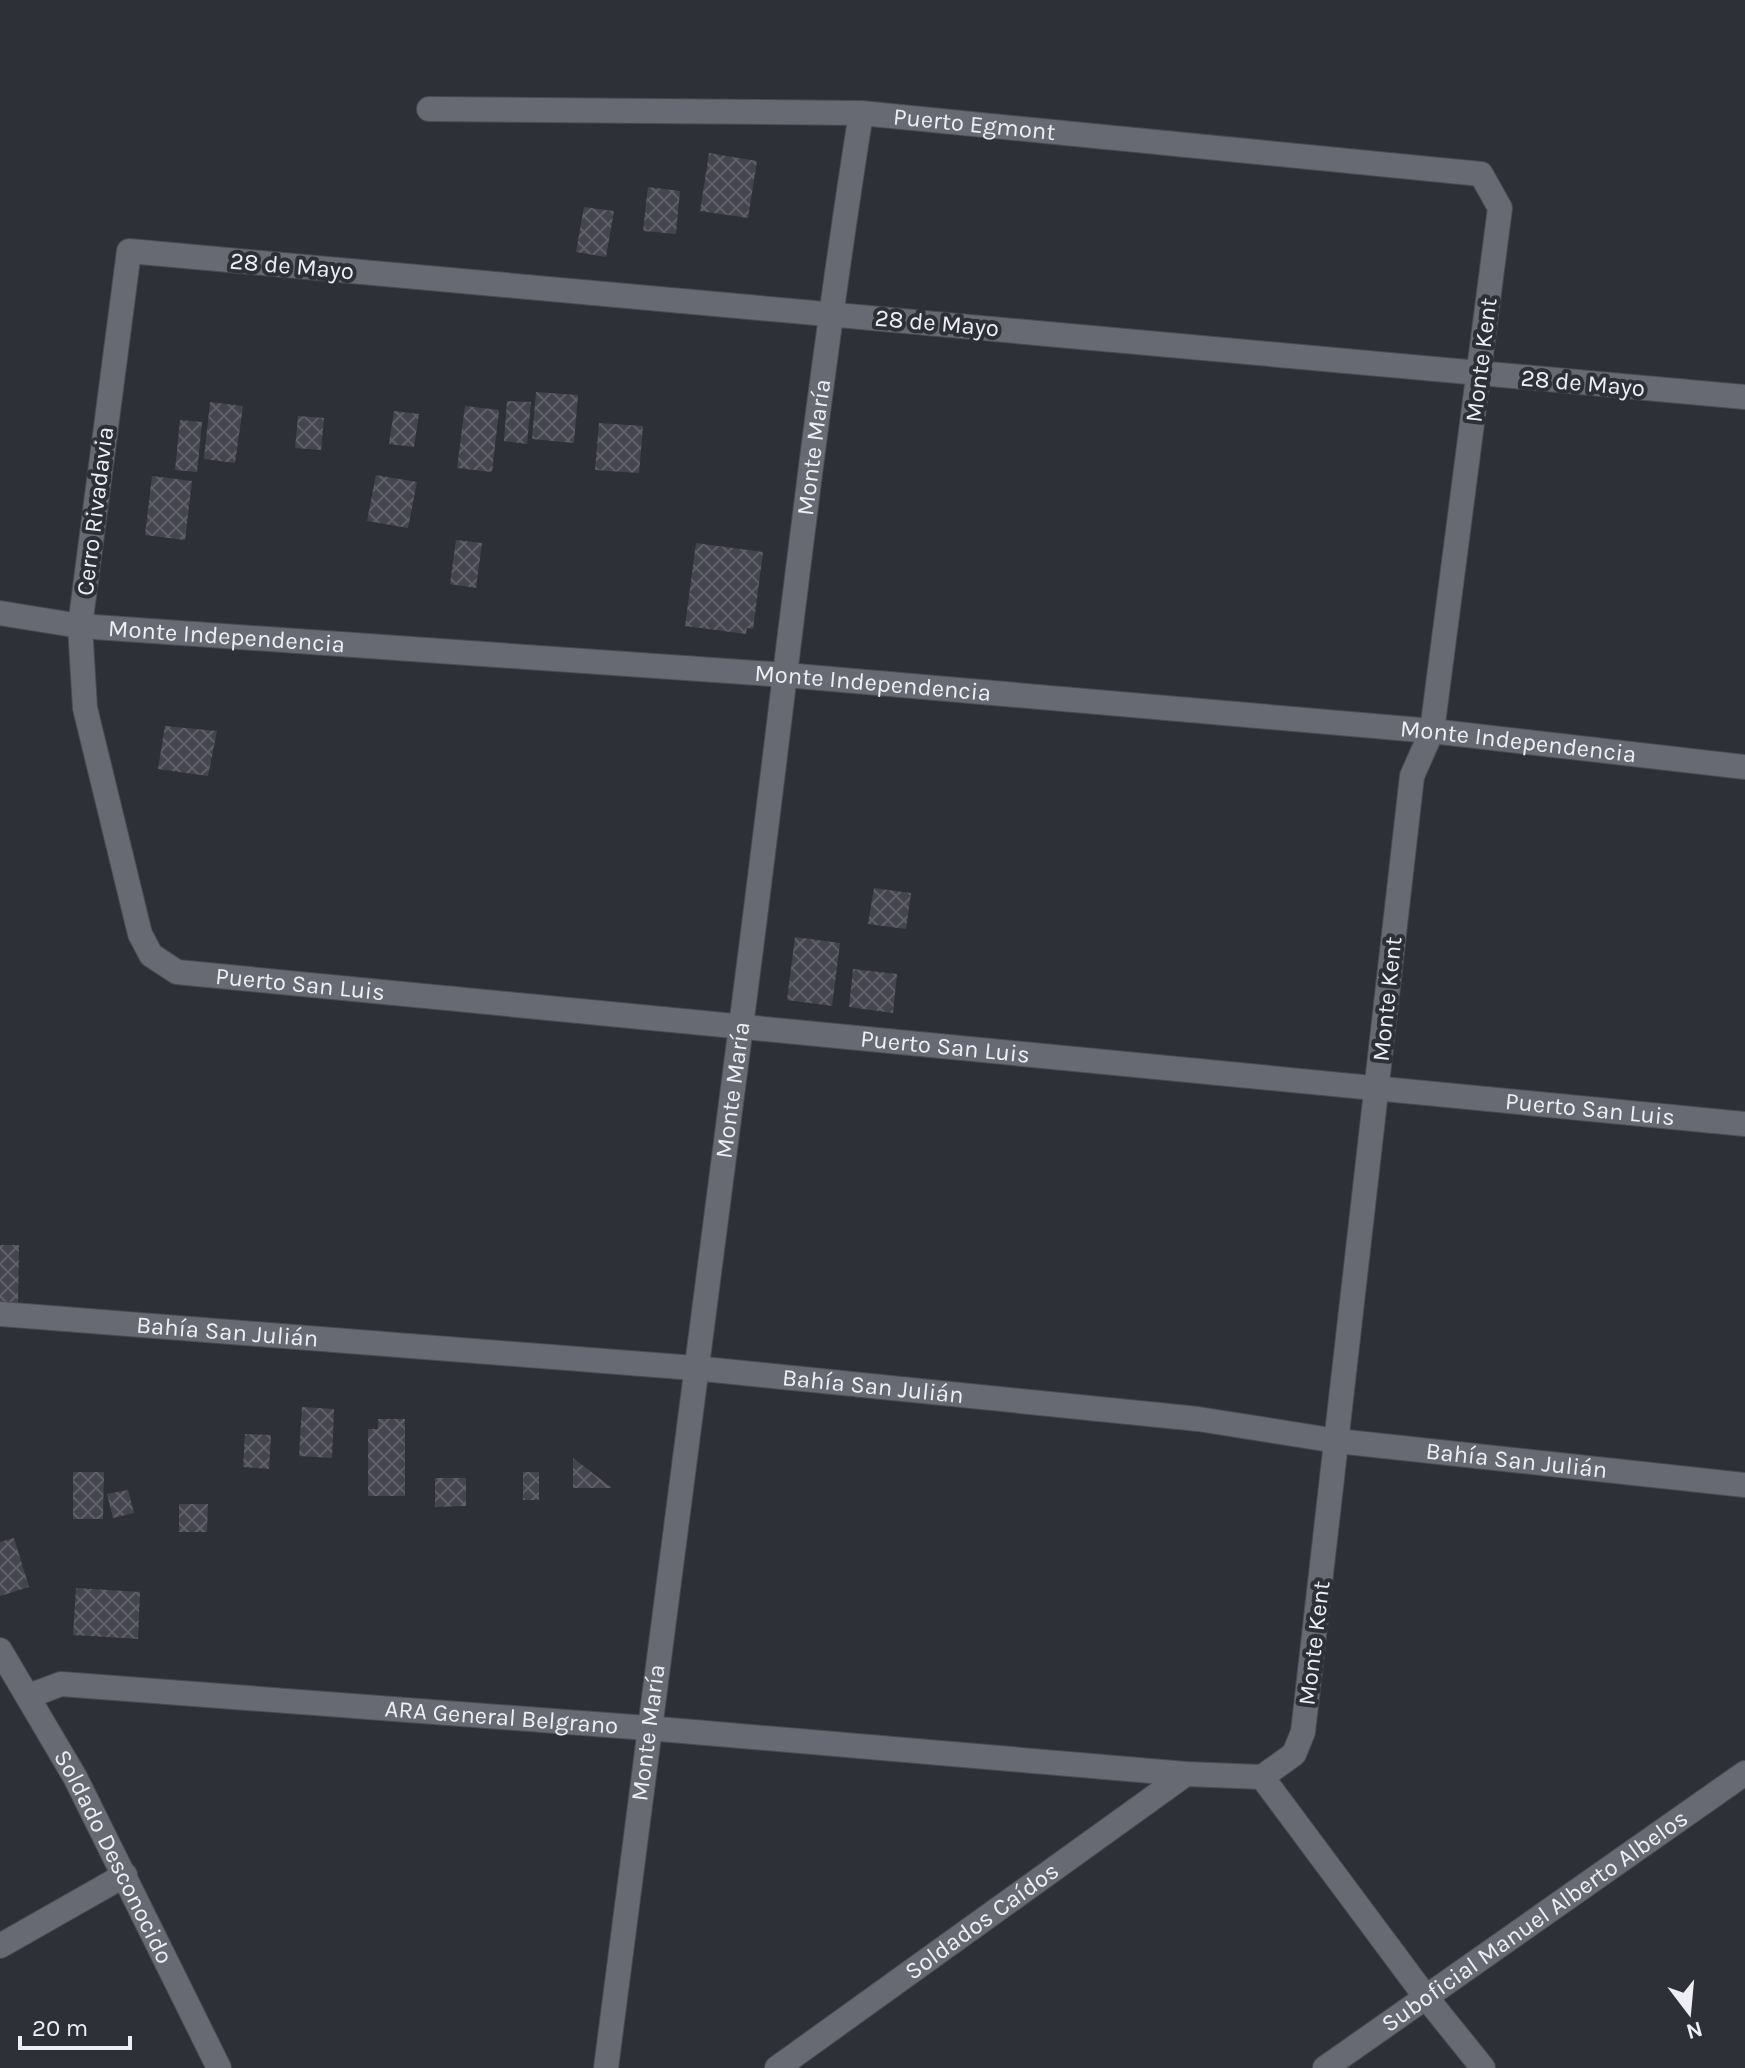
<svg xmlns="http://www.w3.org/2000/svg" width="1745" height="2068" font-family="Karla,sans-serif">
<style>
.building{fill:url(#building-cross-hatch)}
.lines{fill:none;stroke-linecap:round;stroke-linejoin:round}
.minor-casing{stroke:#4b4c52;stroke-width:26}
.minor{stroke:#686a73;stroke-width:24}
.labels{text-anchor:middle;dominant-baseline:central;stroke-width:8;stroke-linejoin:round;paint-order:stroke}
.street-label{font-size:24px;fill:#eeeff5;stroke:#2e3038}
</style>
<defs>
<pattern id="building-cross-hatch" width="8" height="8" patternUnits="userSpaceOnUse" patternTransform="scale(2)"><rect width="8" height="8" fill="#44454e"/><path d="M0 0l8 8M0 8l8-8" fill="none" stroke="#5f6068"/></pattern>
</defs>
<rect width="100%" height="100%" fill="#2e3038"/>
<g class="building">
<polygon points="709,153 757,161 748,218 700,211"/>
<polygon points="648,187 680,191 676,234 643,231"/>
<polygon points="584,207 614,211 606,257 576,252"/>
<polygon points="536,392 578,395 574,443 532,439"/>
<polygon points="507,401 531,402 527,444 504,441"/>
<polygon points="210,402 243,406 235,463 204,459"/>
<polygon points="465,406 499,410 492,472 457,468"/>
<polygon points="394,411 419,414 414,447 389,444"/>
<polygon points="298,416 324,418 321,450 295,448"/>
<polygon points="180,420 202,422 197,472 175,470"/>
<polygon points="599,423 643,426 639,473 595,470"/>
<polygon points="376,475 417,482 408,528 367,521"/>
<polygon points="152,476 192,481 185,540 145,535"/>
<polygon points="456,540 482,543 476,588 450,584"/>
<polygon points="696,543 763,552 753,629 747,628 746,634 685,626"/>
<polygon points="165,726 217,731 208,776 158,769"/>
<polygon points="874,888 911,893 906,929 868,924"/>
<polygon points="795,937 840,943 832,1006 787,1000"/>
<polygon points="853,969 897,974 893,1013 849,1007"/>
<polygon points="0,1245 19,1245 18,1305 0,1305"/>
<polygon points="302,1407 334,1409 332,1458 299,1456"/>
<polygon points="378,1419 405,1419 405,1496 368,1496 368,1429 378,1429"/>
<polygon points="245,1434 271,1435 269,1469 243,1467"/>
<polygon points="573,1458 612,1488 573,1488"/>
<polygon points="73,1472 104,1472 103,1519 73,1519"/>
<rect x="523" y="1472" width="16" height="28"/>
<polygon points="435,1478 466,1478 466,1506 435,1507"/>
<polygon points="128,1490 134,1513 113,1518 107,1494"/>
<polygon points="179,1504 208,1504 207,1532 179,1532"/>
<polygon points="14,1538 29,1587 0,1596 0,1542"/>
<polygon points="76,1588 140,1592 138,1639 73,1635"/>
</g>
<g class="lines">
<defs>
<g id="minor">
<path id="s1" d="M429,109L861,113L1481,174L1500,208L1432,731L1412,776L1303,1732L1294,1754L1262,1777"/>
<path id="s2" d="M1745,397L129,251L80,626L85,708L140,934L151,955L177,972L1745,1124"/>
<path id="s3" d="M0,613L80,626L785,675L1432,731L1745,767"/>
<path id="s4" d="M0,1314L694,1368L1198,1419L1337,1441L1745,1485"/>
<path id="s5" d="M0,1650L75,1777L219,2068"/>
<path id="s6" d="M29,1696L61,1684L647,1728L1186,1774L1262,1777"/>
<polyline points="1262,1777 1425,1996 1483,2068"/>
<polyline points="0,1946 125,1875"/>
<path id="s7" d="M606,2068C648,1720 695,1373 741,1026C781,722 813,416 861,113"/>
<path id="s8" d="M777,2068L1186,1774"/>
<path id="s9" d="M1325,2068L1745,1773"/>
</g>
</defs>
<use href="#minor" class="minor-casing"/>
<use href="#minor" class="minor"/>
</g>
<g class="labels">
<g class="street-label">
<text stroke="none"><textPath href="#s1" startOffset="546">Puerto Egmont</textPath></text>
<text transform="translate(292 266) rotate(5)">28 de Mayo</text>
<text transform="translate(937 323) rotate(5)">28 de Mayo</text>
<text transform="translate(1481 360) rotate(-83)">Monte Kent</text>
<text transform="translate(1583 383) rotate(5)">28 de Mayo</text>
<text stroke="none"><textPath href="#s7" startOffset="1634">Monte María</textPath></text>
<text transform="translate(95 511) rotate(-83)">Cerro Rivadavia</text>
<text stroke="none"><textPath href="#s3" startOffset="228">Monte Independencia</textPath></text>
<text stroke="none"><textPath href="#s3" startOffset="876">Monte Independencia</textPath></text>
<text stroke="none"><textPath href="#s3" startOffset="1524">Monte Independencia</textPath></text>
<text stroke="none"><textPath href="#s2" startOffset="2494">Puerto San Luis</textPath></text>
<text transform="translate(1387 999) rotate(-84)">Monte Kent</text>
<text stroke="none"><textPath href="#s2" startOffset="3142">Puerto San Luis</textPath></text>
<text stroke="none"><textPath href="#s7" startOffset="986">Monte María</textPath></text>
<text stroke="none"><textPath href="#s2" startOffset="3790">Puerto San Luis</textPath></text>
<text stroke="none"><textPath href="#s4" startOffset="228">Bahía San Julián</textPath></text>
<text stroke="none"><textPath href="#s4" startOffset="876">Bahía San Julián</textPath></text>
<text stroke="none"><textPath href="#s4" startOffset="1524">Bahía San Julián</textPath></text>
<text transform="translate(1314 1643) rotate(-83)">Monte Kent</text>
<text stroke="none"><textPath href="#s6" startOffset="476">ARA General Belgrano</textPath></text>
<text stroke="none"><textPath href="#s7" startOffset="338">Monte María</textPath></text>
<text stroke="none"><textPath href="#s5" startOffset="236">Soldado Desconocido</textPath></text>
<text stroke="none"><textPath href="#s9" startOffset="256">Suboficial Manuel Alberto Albelos</textPath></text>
<text stroke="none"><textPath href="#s8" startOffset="252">Soldados Caídos</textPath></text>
</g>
</g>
<g transform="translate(1689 2012) rotate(164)" stroke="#2e3038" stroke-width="6" paint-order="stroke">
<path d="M0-6L14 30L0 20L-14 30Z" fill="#eeeff5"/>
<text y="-12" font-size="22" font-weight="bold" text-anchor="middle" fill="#eeeff5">N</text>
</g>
<path d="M20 2036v12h110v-12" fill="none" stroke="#eeeff5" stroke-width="4"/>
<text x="32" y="2036" font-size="24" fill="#eeeff5" stroke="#2e3038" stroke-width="6" paint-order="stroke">20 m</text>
</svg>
